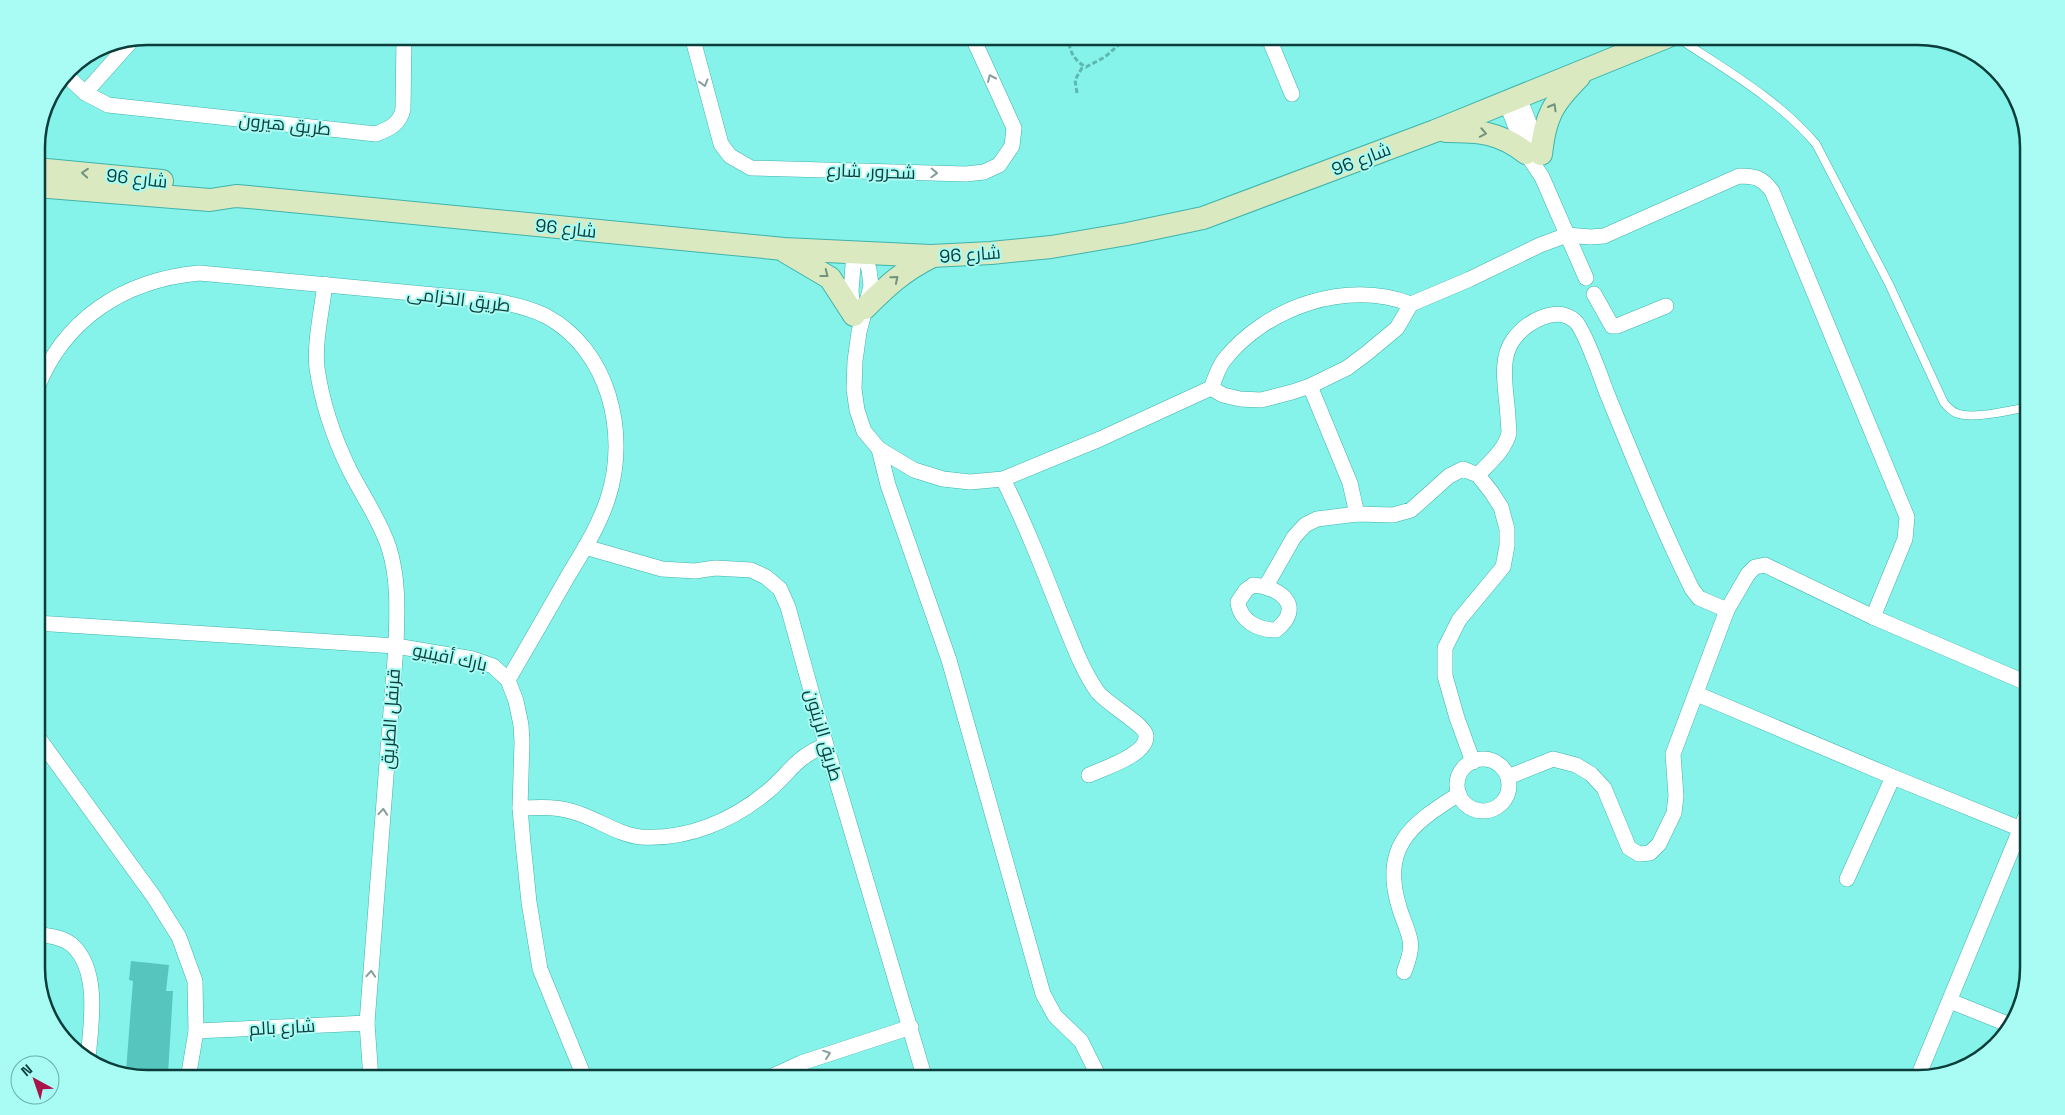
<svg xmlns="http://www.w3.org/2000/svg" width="2065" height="1115" font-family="'Space Grotesk',Cairo,sans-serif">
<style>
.building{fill:#55c5bd}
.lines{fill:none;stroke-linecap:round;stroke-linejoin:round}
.lane-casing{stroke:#40b3ab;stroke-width:9}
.street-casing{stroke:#40b3ab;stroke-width:16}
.secondary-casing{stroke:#40b3ab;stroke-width:24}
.path{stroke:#5db8b0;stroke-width:3;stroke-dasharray:5 2.5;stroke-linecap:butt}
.lane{stroke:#fff;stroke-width:8}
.street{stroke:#fff;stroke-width:15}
.secondary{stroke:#dae9c0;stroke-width:22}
.oneway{stroke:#859e9c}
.oneway2{stroke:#72937d}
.labels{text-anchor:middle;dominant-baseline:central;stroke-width:4;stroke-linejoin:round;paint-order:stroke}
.street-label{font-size:18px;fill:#0b3d3a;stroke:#a8fcf4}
.rim{fill:none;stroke:#0b3d3a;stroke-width:2.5}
</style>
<rect width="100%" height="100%" fill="#85f3e9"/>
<polygon class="building" points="131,961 169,965 166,991 173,991 168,1074 126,1071 133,981 129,980"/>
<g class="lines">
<defs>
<path id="lane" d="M1675,36C1724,69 1777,98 1816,144L1889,284L1944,403C1948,407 1951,411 1956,413C1973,420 2010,410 2029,407"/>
<g id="street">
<polyline points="692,36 721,144 730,156 751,168 966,174 984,172 999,165 1012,146 1014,128 972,36"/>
<polyline points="1268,36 1292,94"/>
<path d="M65,74L85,93L108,105L376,134C389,129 400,124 403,109L404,36"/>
<polyline points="85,93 133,39"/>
<polyline points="1519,97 1539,149"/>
<polyline points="1506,102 1526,153 1542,177 1586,278"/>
<path d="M863,254L869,269L871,286L859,332L855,361L854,389L857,410L864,431L879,449L914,470L943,479L970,482L1003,479L1100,439L1211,388L1223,395L1240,399L1261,400L1292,392L1310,386L1347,368L1367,353L1397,328L1411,304L1470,279L1540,245L1567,235L1590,237L1604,236L1739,176C1756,176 1762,178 1772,191L1907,517L1905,539L1873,617"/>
<path d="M325,284C322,309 314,344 317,368C322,403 334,438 349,469C362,495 380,520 389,548C399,580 397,613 396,646L367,1023L371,1079"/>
<polyline points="1594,294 1612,326 1617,326 1666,306"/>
<polyline points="853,309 851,291 854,253"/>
<polyline points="1310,386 1350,483 1357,514"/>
<path d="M1211,388C1215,379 1218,368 1224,360C1266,307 1347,279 1411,304"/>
<path d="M36,391C63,319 124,280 199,273L488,300C508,303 528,307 546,316C609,350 629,433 608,498C599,526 583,551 568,576C548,611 528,646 508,680"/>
<polyline points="879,449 888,485 949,660 1043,994 1055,1016 1081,1041 1100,1079"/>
<path d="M1478,475C1489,463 1505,450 1509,433C1509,428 1508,422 1508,418C1507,393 1498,361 1513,340C1525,323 1556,304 1575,321C1584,329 1601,377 1606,391C1633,457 1660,524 1692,589L1699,598L1727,610"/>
<path d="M1003,479C1025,523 1043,569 1061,615C1072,641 1081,668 1097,691C1105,703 1146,725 1146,736C1147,755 1104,768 1089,775"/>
<polyline points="585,547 662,569 695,571 715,568 751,570 766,577 780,589 788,607 826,745 925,1079"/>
<path d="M1253,585C1281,587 1305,607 1276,630C1258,630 1240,621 1238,602L1246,590Z"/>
<polyline points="1266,586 1294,537 1305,525 1317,519 1357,514 1393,515 1411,510 1449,476 1463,469 1478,475 1492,493 1501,507 1507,529 1507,546 1503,567 1459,620 1445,648 1445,676 1457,718 1473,762"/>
<polyline points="36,623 396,646 473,659 493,666 508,680 516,701 521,725 522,742 520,808 523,843 529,902 540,969 585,1079"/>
<polyline points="1697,694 1893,777 2021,829"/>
<polyline points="37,736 154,897 179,937 195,981 196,1031 188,1079"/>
<circle cx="1483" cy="785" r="26"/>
<polyline points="1508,777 1553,759 1576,765 1591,774 1604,788 1629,848 1639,854 1650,853 1659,844 1674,813 1676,796 1673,754 1727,610 1748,574 1755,567 1765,565 1873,617 2029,684"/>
<path d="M520,808C541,807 560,806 580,814C600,821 620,835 641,837C687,840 732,821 767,792C791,772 794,758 826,745"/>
<polyline points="1847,879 1893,777"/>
<path d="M37,934C48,936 64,937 73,946C100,971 91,1026 88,1058"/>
<path d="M1404,972C1416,941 1410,940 1400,910C1380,848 1409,825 1459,794"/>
<polyline points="1950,1001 2010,1025"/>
<polyline points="196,1031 367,1023"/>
<polyline points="766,1079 801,1063 911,1027"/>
<polyline points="1917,1079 2029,808"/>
</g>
<g id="secondary">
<path d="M1446,131C1479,131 1499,132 1526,153"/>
<path d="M1541,154C1545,116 1553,103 1579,77"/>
<polyline points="36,169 162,181"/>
<polyline points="36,186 210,200 236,196 249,197 784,249 931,256 991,253 1051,247 1127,234 1203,218 1435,131 1669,36"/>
<polyline points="786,252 830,278 854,315"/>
<path d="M865,308C887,286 903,271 931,257"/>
</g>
</defs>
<use href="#lane" class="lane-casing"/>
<use href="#street" class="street-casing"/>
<use href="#secondary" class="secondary-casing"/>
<g class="path">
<path d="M1068,36C1069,50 1073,60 1086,67L1105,57L1123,41"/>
<polyline points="1117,36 1123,41 1144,40 1158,36"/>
<polyline points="1077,93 1075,80 1083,66"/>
</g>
<use href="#lane" class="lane"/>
<use href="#street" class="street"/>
<use href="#secondary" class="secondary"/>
</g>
<defs><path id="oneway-chevron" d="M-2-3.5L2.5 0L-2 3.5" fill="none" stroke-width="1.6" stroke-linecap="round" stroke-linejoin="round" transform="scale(1.25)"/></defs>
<g class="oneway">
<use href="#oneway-chevron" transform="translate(991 78) rotate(-114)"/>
<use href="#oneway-chevron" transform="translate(704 83) rotate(75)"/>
<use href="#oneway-chevron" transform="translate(934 173) rotate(2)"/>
<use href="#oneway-chevron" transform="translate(383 812) rotate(-86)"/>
<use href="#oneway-chevron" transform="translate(371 974) rotate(-86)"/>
<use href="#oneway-chevron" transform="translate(827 1054) rotate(-19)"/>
</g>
<g class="oneway2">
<use href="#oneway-chevron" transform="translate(1553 107) rotate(-60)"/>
<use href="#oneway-chevron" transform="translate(1483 133) rotate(11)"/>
<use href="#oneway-chevron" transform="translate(85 173) rotate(-175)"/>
<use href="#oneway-chevron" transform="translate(825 274) rotate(38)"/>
<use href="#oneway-chevron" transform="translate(895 279) rotate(-40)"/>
</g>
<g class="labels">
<g class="street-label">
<text transform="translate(285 124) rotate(6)">طريق هيرون</text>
<text transform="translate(1361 159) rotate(-21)">شارع 96</text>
<text transform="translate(871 171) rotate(2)">شحرور، شارع</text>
<text transform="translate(137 178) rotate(6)">شارع 96</text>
<text transform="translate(566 228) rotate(6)">شارع 96</text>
<text transform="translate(970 254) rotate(-4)">شارع 96</text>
<text transform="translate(459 299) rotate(7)">طريق الخزامى</text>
<text transform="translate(450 657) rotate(12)">بارك أفينيو</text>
<text transform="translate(390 719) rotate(-86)">قرنفل الطريق</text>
<text transform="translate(824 735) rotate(74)">طريق الزيتون</text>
<text transform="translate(282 1027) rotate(-3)">شارع بالم</text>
</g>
</g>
<path d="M0 0H2065V1115H0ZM147 45H1918A102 102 0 0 1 2020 147V968A102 102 0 0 1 1918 1070H147A102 102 0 0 1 45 968V147A102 102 0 0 1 147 45Z" fill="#a8fcf4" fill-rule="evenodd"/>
<path class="rim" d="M147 45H1918A102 102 0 0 1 2020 147V968A102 102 0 0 1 1918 1070H147A102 102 0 0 1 45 968V147A102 102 0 0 1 147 45Z"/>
<g transform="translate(35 1080) rotate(320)"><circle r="24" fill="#a8fcf4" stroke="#69b0aa"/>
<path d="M0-4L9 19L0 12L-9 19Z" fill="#a81449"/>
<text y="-8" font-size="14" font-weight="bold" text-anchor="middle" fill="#0b3d3a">N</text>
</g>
</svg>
